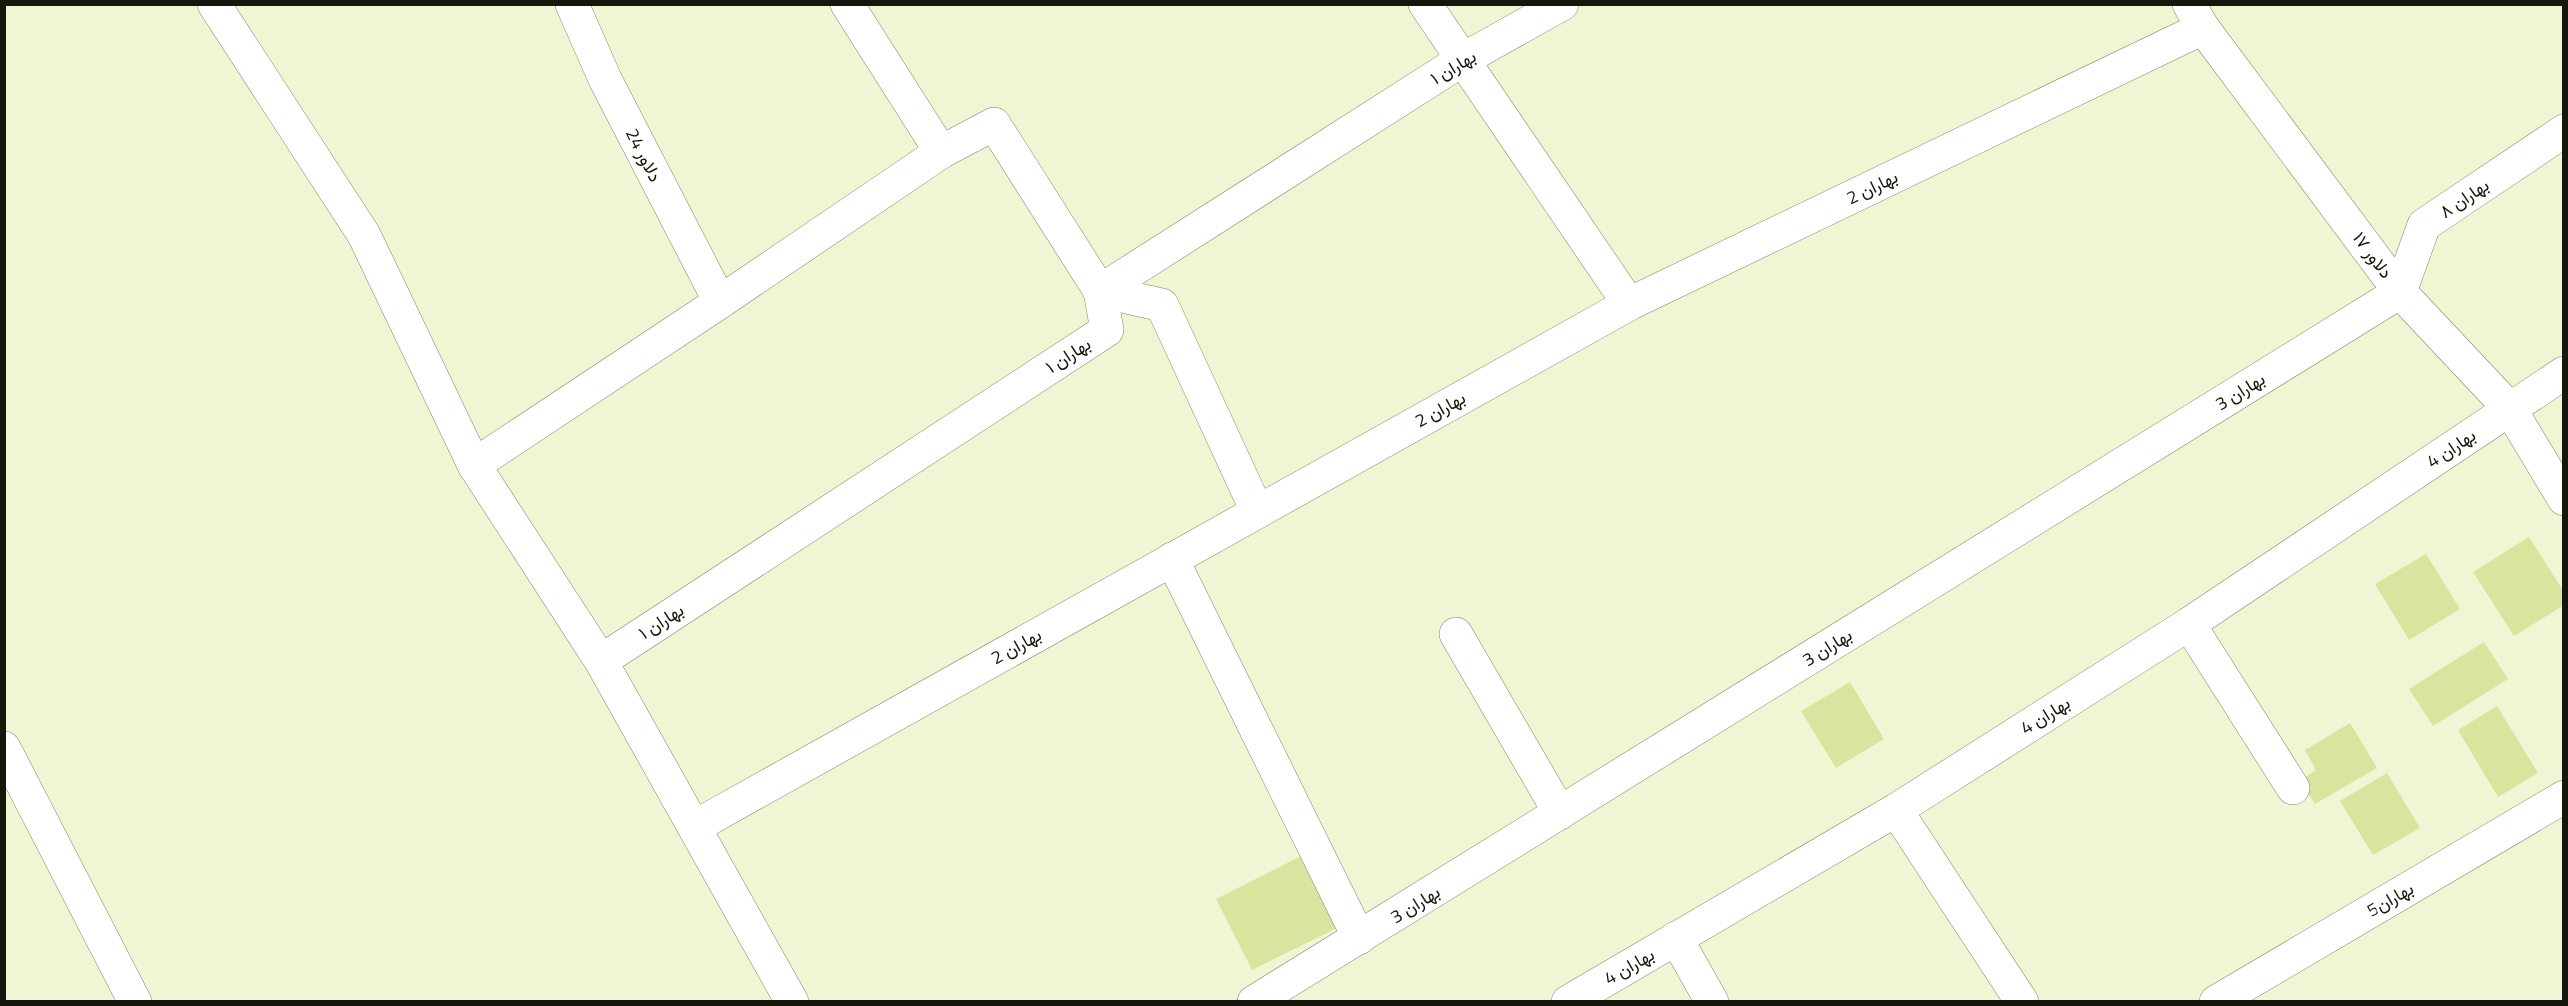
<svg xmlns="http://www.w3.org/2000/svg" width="2568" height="1006" font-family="'Titillium Web',Vazirmatn,sans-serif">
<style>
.building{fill:#d7e59f}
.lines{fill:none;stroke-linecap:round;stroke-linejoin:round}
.minor-casing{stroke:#808768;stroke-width:34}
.minor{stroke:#fff;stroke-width:33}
.labels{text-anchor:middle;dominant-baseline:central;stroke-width:6;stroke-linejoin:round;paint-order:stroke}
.street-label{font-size:18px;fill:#14170b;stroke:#fefefe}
</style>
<rect width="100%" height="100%" fill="#eff6d4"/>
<g class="building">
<polygon points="2529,537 2564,592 2564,605 2514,636 2473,572"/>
<polygon points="2426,554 2460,609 2409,640 2375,584"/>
<polygon points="2484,642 2508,679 2433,726 2409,689"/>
<polygon points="1850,682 1884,739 1836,768 1801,711"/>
<polygon points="2497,706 2538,773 2498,797 2458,730"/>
<polygon points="2350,723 2377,768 2315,804 2300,780 2316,770 2305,750"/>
<polygon points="2387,773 2420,828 2373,855 2340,801"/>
<polygon points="1301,856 1337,928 1252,970 1216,899"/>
</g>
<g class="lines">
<defs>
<g id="minor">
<polyline points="214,4 364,235 474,465 601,661 792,1002"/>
<polyline points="572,4 605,79 720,302"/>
<polyline points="847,4 941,152"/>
<polyline points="1425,4 1629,304"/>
<polyline points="2189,4 2203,28 2400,292 2510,409 2564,499"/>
<polyline points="474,465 720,302 941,152 994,124 1100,291 1162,305 1257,511"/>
<polyline points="1172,559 1359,938"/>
<polyline points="2189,624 2293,788"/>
<polyline points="1456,634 1560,813"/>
<polyline points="601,661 1107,330 1100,291 1462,60 1562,4"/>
<polyline points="4,748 135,1002"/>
<polyline points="1896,810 2022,1002"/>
<polyline points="696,826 1629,304 2203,28"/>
<polyline points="1676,938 1712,1002"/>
<polyline points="1254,1002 2400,292 2424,225 2564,131"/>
<polyline points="1568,1002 1896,810 2189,624 2564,373"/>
<polyline points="2216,1002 2564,797"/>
</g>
</defs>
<use href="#minor" class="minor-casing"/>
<use href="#minor" class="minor"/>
</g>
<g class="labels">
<g class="street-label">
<text transform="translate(1453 67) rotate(-31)">بهاران ۱</text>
<text transform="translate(644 155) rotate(63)">دلاور 24</text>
<text transform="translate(1872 187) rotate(-26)">بهاران 2</text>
<text transform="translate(2464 198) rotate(-34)">بهاران ۸</text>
<text transform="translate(2373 255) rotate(53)">دلاور ۱۷</text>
<text transform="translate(1068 355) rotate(-33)">بهاران ۱</text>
<text transform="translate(2240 391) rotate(-32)">بهاران 3</text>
<text transform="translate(1440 409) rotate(-29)">بهاران 2</text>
<text transform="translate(2451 448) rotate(-34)">بهاران 4</text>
<text transform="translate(661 621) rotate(-33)">بهاران ۱</text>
<text transform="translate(1016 646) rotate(-29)">بهاران 2</text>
<text transform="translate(1827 647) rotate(-32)">بهاران 3</text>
<text transform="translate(2045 715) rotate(-32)">بهاران 4</text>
<text transform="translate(2390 899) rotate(-30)">بهاران5</text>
<text transform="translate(1415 904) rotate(-32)">بهاران 3</text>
<text transform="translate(1629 966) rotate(-30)">بهاران 4</text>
</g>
</g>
<rect width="2568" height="1006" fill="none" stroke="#14170b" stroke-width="12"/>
</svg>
